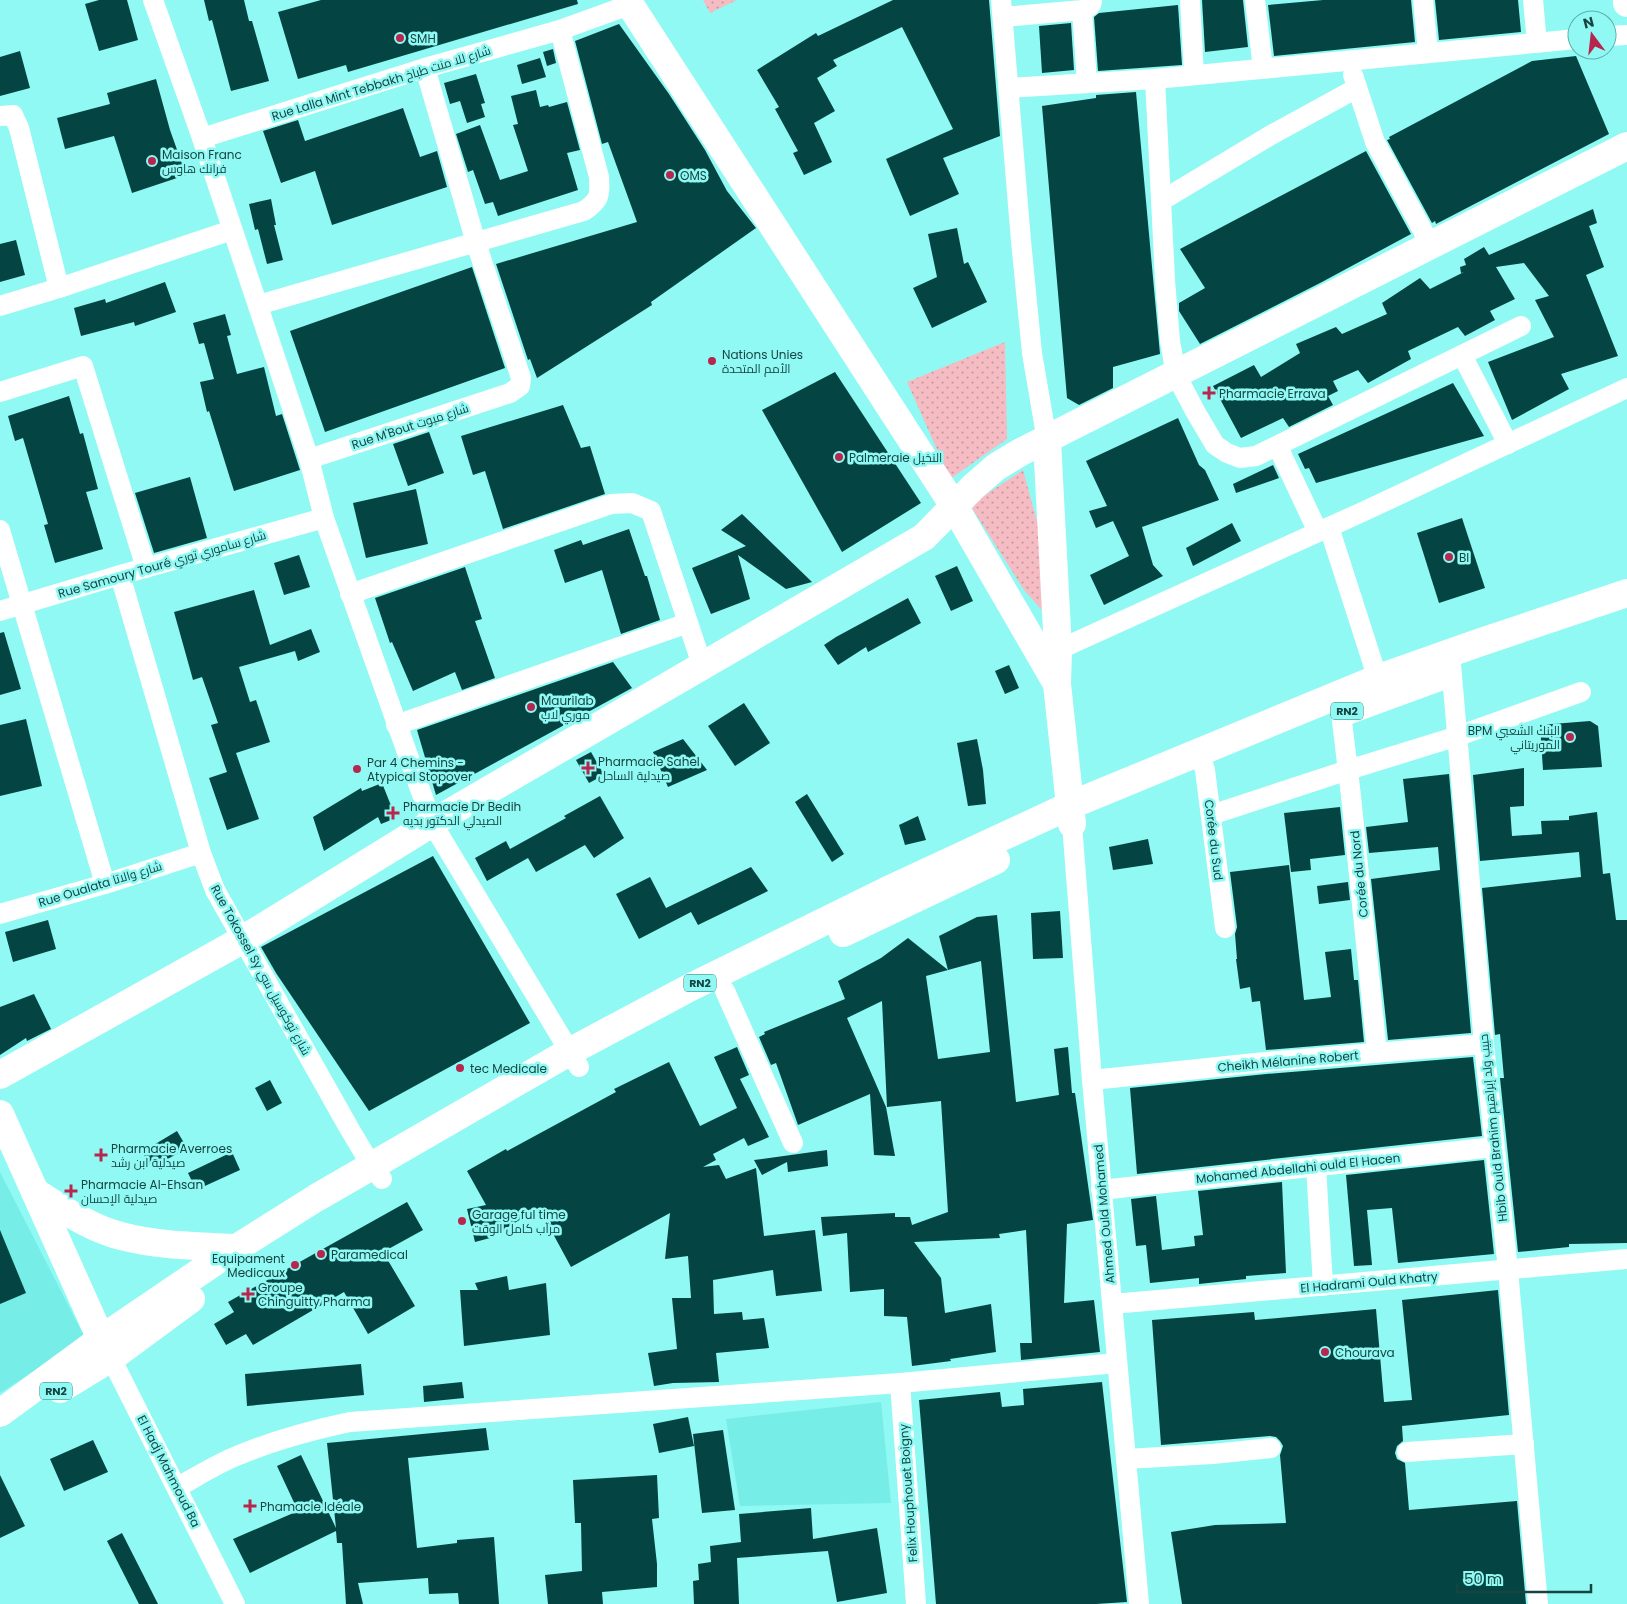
<svg xmlns="http://www.w3.org/2000/svg" width="1627" height="1604" font-family="Poppins,Cairo,sans-serif">
<style>
.built{fill:#77ede8}
.park{fill:url(#park-dots)}
.building{fill:#044543;fill-rule:evenodd}
.lines{fill:none;stroke-linecap:round;stroke-linejoin:round}
.street{stroke:#fff;stroke-width:20}
.secondary{stroke:#fff;stroke-width:28}
.highway{stroke:#fff;stroke-width:28}
.poi-dot{fill:#b7264d;stroke:#90f9f4;stroke-width:2}
.labels{text-anchor:middle;dominant-baseline:central;stroke-width:5;stroke-linejoin:round;paint-order:stroke}
.shield{fill:#90f9f4;stroke:#3b7a77;stroke-width:1}
.shield-label{font-size:11px;font-weight:bold;fill:#164442}
.poi-label{font-size:12px;fill:#164442;stroke:#90f9f4;text-anchor:start}
.street-label{font-size:12px;fill:#164442;stroke:#90f9f4}
</style>
<defs>
<pattern id="park-dots" width="8" height="8" patternUnits="userSpaceOnUse" patternTransform="scale(1.25)"><rect width="8" height="8" fill="#f5bdc3"/><path d="M2 2h.1M6 6h.1" fill="none" stroke="#c59ba0" stroke-width="1.8" stroke-linecap="round"/></pattern>
</defs>
<rect width="100%" height="100%" fill="#90f9f4"/>
<g class="built">
<polygon points="0,1172 85,1338 0,1393"/>
<polygon points="881,1402 891,1503 740,1506 726,1419"/>
</g>
<g class="park">
<polygon points="703,0 737,0 710,13"/>
<polygon points="1005,342 1007,439 950,479 907,382"/>
<polygon points="1023,470 1049,565 1047,616 1024,590 970,505"/>
</g>
<g class="building">
<polygon points="99,0 127,0 138,40 99,51 85,4"/>
<polygon points="204,0 244,0 249,21 252,21 269,81 231,91 212,20 209,21"/>
<polygon points="321,0 577,0 578,4 348,72 346,65 298,79 278,12"/>
<polygon points="893,0 989,0 1000,136 943,158 959,194 910,216 886,159 953,129 902,27 833,60 837,66 817,78 835,111 814,123 832,162 804,175 793,153 798,151 775,109 779,107 757,70 816,33 818,36"/>
<polygon points="1202,0 1243,0 1248,47 1205,52"/>
<polygon points="1323,0 1411,0 1415,42 1274,56 1268,5"/>
<polygon points="1435,0 1518,0 1521,32 1439,40"/>
<polygon points="1178,5 1182,65 1098,71 1094,17 1099,13"/>
<polygon points="1071,23 1074,70 1042,73 1039,26"/>
<polygon points="619,24 669,94 705,150 727,191 756,228 651,302 652,305 537,378 530,359 528,360 496,264 637,222 608,142 602,144 575,41"/>
<polygon points="553,49 556,63 547,66 543,52"/>
<polygon points="20,51 30,88 0,96 0,57"/>
<polygon points="1576,56 1609,134 1436,224 1435,221 1432,223 1387,140 1390,139 1389,137 1532,61"/>
<polygon points="540,58 546,77 522,84 517,65"/>
<polygon points="476,74 485,103 481,104 485,117 467,123 460,101 450,104 444,83"/>
<polygon points="156,79 170,130 186,175 132,193 114,136 65,149 57,118 110,104 107,93"/>
<polygon points="536,90 540,107 548,105 549,107 567,102 580,150 567,153 578,190 498,216 493,202 485,204 473,170 468,172 456,134 480,125 500,180 528,171 513,125 518,124 511,96"/>
<polygon points="1136,92 1160,354 1113,367 1113,388 1079,405 1067,398 1042,106 1096,98 1096,95"/>
<polygon points="403,108 420,157 437,151 447,187 332,225 315,171 281,183 263,131 298,120 305,141"/>
<polygon points="1366,151 1411,234 1322,282 1200,344 1179,311 1179,303 1205,288 1180,249"/>
<polygon points="271,199 276,225 274,225 283,260 267,264 258,229 255,230 249,204"/>
<polygon points="1593,209 1597,223 1589,226 1604,267 1586,275 1618,356 1561,374 1569,389 1512,420 1488,362 1554,337 1535,300 1549,296 1524,263 1496,267 1515,299 1490,311 1495,320 1465,336 1458,327 1408,351 1411,359 1368,383 1358,370 1333,381 1338,391 1328,396 1333,405 1289,427 1283,418 1241,438 1213,386 1254,365 1261,377 1300,353 1296,344 1336,327 1342,334 1387,314 1382,303 1420,278 1430,289 1464,272 1461,273 1460,267 1466,265 1464,259 1484,247 1489,255"/>
<polygon points="957,228 964,264 968,262 987,302 932,328 913,288 937,277 928,234"/>
<polygon points="16,240 25,275 0,282 0,244"/>
<polygon points="472,267 505,368 325,432 290,331"/>
<polygon points="165,282 176,312 135,326 134,322 81,336 74,308 105,299 106,303"/>
<polygon points="225,314 231,335 227,336 237,374 264,367 276,416 282,414 300,470 234,491 209,411 207,412 200,382 214,379 204,343 199,344 193,323"/>
<polygon points="835,372 921,503 842,552 762,410"/>
<polygon points="1453,383 1484,436 1316,483 1309,468 1305,469 1298,454"/>
<polygon points="69,396 80,434 83,433 98,489 86,492 103,549 55,563 44,525 48,524 23,438 15,441 8,416"/>
<polygon points="563,405 581,448 590,446 605,494 503,529 485,471 473,475 461,436"/>
<polygon points="1178,418 1199,465 1205,470 1219,500 1142,527 1153,565 1163,576 1104,605 1090,575 1129,556 1113,521 1096,528 1089,511 1107,506 1086,461"/>
<polygon points="429,432 444,473 408,486 393,444"/>
<polygon points="1273,465 1279,478 1236,493 1233,484"/>
<polygon points="190,477 207,538 154,553 135,493"/>
<polygon points="416,489 428,544 366,558 353,503"/>
<polygon points="742,514 812,582 786,589 738,555 750,599 711,614 692,568 746,546 721,530"/>
<polygon points="1462,518 1485,588 1439,603 1417,533"/>
<polygon points="1232,523 1241,541 1193,566 1186,548"/>
<polygon points="629,529 645,576 647,576 660,620 621,634 602,570 565,583 554,550 581,540 583,545"/>
<polygon points="299,555 310,587 284,595 274,563"/>
<polygon points="957,566 973,601 951,611 935,576"/>
<polygon points="465,567 482,619 475,621 495,678 462,690 455,672 413,691 392,642 390,643 375,598"/>
<polygon points="254,590 270,645 311,629 320,652 298,661 295,651 239,667 250,702 256,700 270,742 236,753 259,819 227,830 209,778 227,772 211,725 218,723 202,677 193,680 174,612"/>
<polygon points="908,598 921,623 868,652 866,647 838,665 824,645 836,637"/>
<polygon points="4,632 21,689 0,695 0,633"/>
<polygon points="613,662 632,688 436,795 417,730"/>
<polygon points="1009,665 1019,688 1005,694 995,671"/>
<polygon points="744,703 770,743 735,766 708,726"/>
<polygon points="26,719 42,786 0,796 0,725"/>
<polygon points="1590,721 1598,726 1602,767 1543,770 1540,725"/>
<polygon points="683,739 707,770 668,787 653,752"/>
<polygon points="977,739 983,770 986,804 968,806 957,743"/>
<polygon points="591,752 604,775 589,783 576,760"/>
<polygon points="1524,768 1524,806 1510,807 1512,836 1542,834 1541,821 1569,820 1569,816 1597,812 1603,874 1610,873 1616,920 1627,920 1627,1243 1569,1244 1569,1247 1518,1252 1500,1078 1504,1078 1500,1034 1495,1035 1482,888 1581,877 1579,852 1480,861 1473,775"/>
<polygon points="1449,774 1471,1033 1388,1040 1371,879 1440,870 1438,847 1369,853 1366,827 1408,822 1403,779"/>
<polygon points="382,783 396,818 381,824 378,817 324,851 313,817 361,788 362,791"/>
<polygon points="807,794 844,854 832,862 795,802"/>
<polygon points="600,796 624,838 594,858 585,845 536,872 528,858 487,881 475,858 506,841 510,849 566,818 564,816"/>
<polygon points="1340,807 1345,855 1310,859 1311,870 1291,872 1284,813"/>
<polygon points="918,816 926,840 905,845 899,825"/>
<polygon points="1148,839 1153,864 1113,870 1109,847"/>
<polygon points="433,856 530,1023 369,1111 276,973 261,947"/>
<polygon points="1289,865 1304,1000 1331,997 1325,952 1351,949 1354,980 1358,980 1364,1042 1266,1050 1260,1001 1252,1002 1250,987 1240,989 1236,959 1237,959 1235,934 1237,927 1230,872"/>
<polygon points="751,867 768,891 698,925 691,912 639,939 616,894 650,877 666,908"/>
<polygon points="1348,882 1350,900 1319,904 1317,886"/>
<polygon points="1060,911 1063,958 1033,959 1031,913"/>
<path d="M997,915L1016,1102L1059,1095L1054,1049L1068,1047L1072,1093H1075L1093,1220L1067,1224L1064,1303L1094,1300L1100,1352L1021,1360L1020,1343H1032L1026,1230L999,1234L1000,1238L914,1242L941,1278L945,1313L991,1304L996,1352L950,1359L951,1361L912,1366L907,1317L884,1316V1289L850,1292L847,1233L823,1236L821,1217L895,1213V1217H910L912,1225L948,1212L941,1101L887,1107L882,1001L847,1018L886,1107L895,1156L874,1155L870,1094L798,1125L776,1063L771,1065L759,1037L765,1034L764,1032L845,999L838,981L881,958L908,938L948,970L939,936L977,917ZM981,961L990,1052L938,1059L926,976Z"/>
<polygon points="48,920 56,949 13,962 5,932"/>
<polygon points="34,994 51,1029 27,1041 26,1038 0,1055 0,1007"/>
<polygon points="737,1047 749,1075 740,1079 769,1137 748,1146 744,1138 713,1154 716,1160 703,1167 719,1165 726,1179 756,1168 764,1236 815,1230 822,1291 776,1296 773,1270 713,1280 714,1314 742,1312 743,1320 764,1318 769,1348 716,1353 719,1382 673,1383 654,1386 648,1353 677,1349 672,1298 691,1298 688,1256 665,1259 670,1213 571,1267 539,1208 490,1238 475,1242 467,1209 486,1205 467,1171 506,1149 507,1151 616,1092 614,1089 669,1062 700,1126 737,1108 714,1057"/>
<polygon points="1473,1057 1482,1136 1137,1174 1130,1088 1266,1074"/>
<polygon points="270,1080 282,1103 267,1111 255,1088"/>
<polygon points="177,1131 187,1148 152,1168 142,1152"/>
<polygon points="827,1150 828,1166 788,1172 787,1162 762,1175 754,1160"/>
<polygon points="232,1152 240,1170 196,1190 188,1173"/>
<polygon points="1484,1160 1494,1254 1398,1263 1392,1208 1367,1210 1372,1265 1354,1266 1346,1175"/>
<polygon points="1282,1182 1286,1273 1246,1276 1246,1279 1199,1284 1199,1278 1150,1283 1146,1245 1136,1246 1131,1199 1156,1196 1162,1250 1195,1246 1194,1236 1203,1235 1198,1191"/>
<polygon points="407,1202 423,1230 383,1252 415,1306 368,1334 344,1292 253,1345 246,1334 226,1345 214,1324 234,1312 228,1302"/>
<polygon points="0,1230 26,1293 0,1304"/>
<polygon points="507,1276 509,1290 546,1283 550,1335 464,1346 460,1290 478,1290 475,1283"/>
<polygon points="1498,1290 1509,1415 1402,1426 1403,1441 1397,1446 1395,1453 1397,1459 1405,1463 1409,1510 1517,1501 1526,1604 1182,1604 1171,1532 1215,1525 1286,1523 1280,1455 1283,1446 1280,1441 1276,1437 1270,1436 1161,1445 1152,1320 1254,1312 1255,1320 1376,1309 1384,1402 1412,1400 1402,1300"/>
<polygon points="361,1364 364,1395 247,1406 245,1374"/>
<polygon points="462,1382 464,1398 424,1402 423,1386"/>
<polygon points="1102,1382 1127,1602 1096,1604 936,1604 919,1400 1000,1392 1002,1407 1024,1405 1023,1389"/>
<polygon points="688,1417 694,1446 659,1453 653,1424"/>
<polygon points="486,1428 489,1450 408,1458 417,1548 457,1543 457,1540 494,1537 499,1604 459,1604 458,1593 429,1594 428,1578 358,1583 363,1604 346,1604 342,1543 337,1543 336,1531 250,1573 233,1539 298,1511 277,1466 301,1455 336,1528 327,1443"/>
<polygon points="723,1430 735,1510 702,1513 693,1434"/>
<polygon points="93,1440 108,1472 64,1491 50,1459"/>
<polygon points="0,1475 25,1526 0,1538"/>
<polygon points="657,1475 659,1518 652,1519 657,1564 657,1587 602,1592 603,1604 548,1604 545,1575 582,1571 581,1523 575,1523 573,1480"/>
<polygon points="811,1508 813,1539 877,1528 887,1593 837,1602 828,1551 737,1558 739,1604 694,1604 693,1581 699,1580 698,1564 711,1562 710,1546 741,1542 739,1514"/>
<polygon points="122,1533 158,1604 139,1604 107,1541"/>
</g>
<g class="lines">
<g class="street">
<polyline points="153,0 202,138 309,459 324,518 432,823 579,1067"/>
<polyline points="1001,0 1021,241 1032,353 1047,441"/>
<polyline points="1190,0 1194,75"/>
<polyline points="1255,0 1263,69"/>
<polyline points="1423,0 1428,53"/>
<polyline points="1533,0 1537,43"/>
<polyline points="1082,10 1087,83"/>
<path d="M1003,17L1082,10C1087,8 1092,7 1092,0"/>
<polyline points="1607,36 1627,35"/>
<polyline points="1353,75 1375,142 1431,246"/>
<polyline points="1155,79 1165,280 1170,341 1176,375 1195,411 1215,445 1227,453 1240,458 1256,456 1521,326"/>
<polyline points="1009,88 1155,79 1577,39"/>
<polyline points="0,116 13,115 19,128 59,288"/>
<polyline points="202,138 425,68 560,30 629,5"/>
<polyline points="1161,201 1271,135 1357,88"/>
<path d="M258,305L584,211C600,200 600,196 599,177L560,30"/>
<polyline points="0,306 59,288 232,230"/>
<polyline points="1462,355 1508,444"/>
<polyline points="0,392 83,366 146,568"/>
<polyline points="1278,447 1318,532"/>
<polyline points="309,459 510,393 520,386 521,378 476,243 425,68"/>
<polyline points="1329,527 1382,692"/>
<polyline points="0,530 105,884"/>
<polyline points="120,575 201,853 215,890 349,1128 371,1165 382,1179"/>
<polyline points="350,594 611,504 632,503 651,511 702,665"/>
<polyline points="0,611 120,575 324,518"/>
<polyline points="1058,650 1358,514 1627,388"/>
<polyline points="1450,653 1484,1044 1508,1270 1538,1604"/>
<polyline points="1336,698 1341,713 1351,796 1377,1053"/>
<polyline points="396,725 688,623"/>
<polyline points="1199,752 1205,770 1225,928"/>
<polyline points="1211,815 1348,770 1458,736 1581,692"/>
<polyline points="1072,824 1092,1080 1139,1604"/>
<polyline points="0,914 105,884 201,853"/>
<polyline points="725,991 793,1143"/>
<polyline points="1092,1080 1265,1062 1484,1044"/>
<polyline points="1316,1166 1323,1286"/>
<polyline points="1101,1190 1494,1147"/>
<polyline points="1112,1304 1627,1259"/>
<polyline points="111,1358 235,1604"/>
<polyline points="900,1383 916,1604"/>
<polyline points="1407,1452 1524,1444"/>
<polyline points="1126,1459 1213,1454 1271,1448"/>
<path d="M178,1487C198,1476 218,1463 239,1455C275,1440 312,1430 350,1422L900,1383L1117,1363"/>
</g>
<g class="secondary">
<polyline points="627,0 954,506 1057,684"/>
<polyline points="1627,0 1627,3"/>
<polyline points="1047,441 1058,650 1057,684 1072,824"/>
<polyline points="0,1075 242,940 432,823 924,537 973,487 996,467 1019,453 1627,146"/>
<polyline points="0,1114 101,1339 111,1358"/>
</g>
<g class="highway">
<polyline points="1346,711 1439,677"/>
<polyline points="843,933 996,860"/>
<path d="M35,1192C61,1208 91,1229 121,1236C159,1246 197,1246 236,1248L238,1250"/>
<polyline points="60,1389 111,1358 191,1299"/>
<polyline points="0,1413 101,1339 219,1259 316,1198 569,1052 691,987 886,891 1071,805 1379,678 1481,642 1627,593"/>
</g>
</g>
<g class="poi-dot">
<circle cx="400" cy="38" r="5"/>
<circle cx="152" cy="161" r="5"/>
<circle cx="670" cy="175" r="5"/>
<circle cx="712" cy="361" r="5"/>
<path d="M1206.5 385.5h5v5h5v5h-5v5h-5v-5h-5v-5h5z"/>
<circle cx="839" cy="457" r="5"/>
<circle cx="1449" cy="557" r="5"/>
<circle cx="531" cy="707" r="5"/>
<circle cx="1570" cy="737" r="5"/>
<path d="M585.5 760.5h5v5h5v5h-5v5h-5v-5h-5v-5h5z"/>
<circle cx="357" cy="769" r="5"/>
<path d="M390.5 805.5h5v5h5v5h-5v5h-5v-5h-5v-5h5z"/>
<circle cx="460" cy="1068" r="5"/>
<path d="M98.5 1147.5h5v5h5v5h-5v5h-5v-5h-5v-5h5z"/>
<path d="M68.5 1183.5h5v5h5v5h-5v5h-5v-5h-5v-5h5z"/>
<circle cx="462" cy="1221" r="5"/>
<circle cx="321" cy="1254" r="5"/>
<circle cx="295" cy="1265" r="5"/>
<path d="M245.5 1286.5h5v5h5v5h-5v5h-5v-5h-5v-5h5z"/>
<circle cx="1325" cy="1352" r="5"/>
<path d="M247.5 1498.5h5v5h5v5h-5v5h-5v-5h-5v-5h5z"/>
</g>
<g class="labels">
<g class="shield">
<rect x="1331" y="702.5" width="32" height="17" rx="4"/>
<rect x="684" y="974.5" width="32" height="17" rx="4"/>
<rect x="40" y="1382.5" width="32" height="17" rx="4"/>
</g>
<g class="shield-label">
<text x="1347" y="711">RN2</text>
<text x="700" y="983">RN2</text>
<text x="56" y="1391">RN2</text>
</g>
<g class="poi-label">
<text x="410" y="38">SMH</text>
<text x="162" y="154">Maison Franc<tspan x="162" dy="14">فرانك هاوس</tspan></text>
<text x="680" y="175">OMS</text>
<text x="722" y="354">Nations Unies<tspan x="722" dy="14">الأمم المتحدة</tspan></text>
<text x="1219" y="393">Pharmacie Errava</text>
<text x="849" y="457">Palmeraie النخيل</text>
<text x="1459" y="557">BI</text>
<text x="541" y="700">Maurilab<tspan x="541" dy="14">موري لاب</tspan></text>
<text x="1560" y="730" text-anchor="end">BPM البنك الشعبي<tspan x="1560" dy="14">الموريتاني</tspan></text>
<text x="598" y="761">Pharmacie Sahel<tspan x="598" dy="14">صيدلية الساحل</tspan></text>
<text x="367" y="762">Par 4 Chemins -<tspan x="367" dy="14">Atypical Stopover</tspan></text>
<text x="403" y="806">Pharmacie Dr Bedih<tspan x="403" dy="14">الصيدلي الدكتور بديه</tspan></text>
<text x="470" y="1068">tec Medicale</text>
<text x="111" y="1148">Pharmacie Averroes<tspan x="111" dy="14">صيدلية ابن رشد</tspan></text>
<text x="81" y="1184">Pharmacie Al-Ehsan<tspan x="81" dy="14">صيدلية الإحسان</tspan></text>
<text x="472" y="1214">Garage ful time<tspan x="472" dy="14">مرآب كامل الوقت</tspan></text>
<text x="331" y="1254">Paramedical</text>
<text x="285" y="1258" text-anchor="end">Equipament<tspan x="285" dy="14">Medicaux</tspan></text>
<text x="258" y="1287">Groupe<tspan x="258" dy="14">Chinguitty Pharma</tspan></text>
<text x="1335" y="1352">Chourava</text>
<text x="260" y="1506">Phamacie Idéale</text>
</g>
<g class="street-label">
<text transform="translate(381 83) rotate(-17)">Rue Lalla Mint Tebbakh شارع للا منت طباخ</text>
<text transform="translate(410 426) rotate(-18)">Rue M'Bout شارع مبوت</text>
<text transform="translate(162 564) rotate(-16)">Rue Samoury Touré شارع ساموري توري</text>
<text transform="translate(1214 840) rotate(83)">Corée du Sud</text>
<text transform="translate(1359 874) rotate(-96)">Corée du Nord</text>
<text transform="translate(100 884) rotate(-17)">Rue Oualata شارع والاتا</text>
<text transform="translate(261 970) rotate(61)">Rue Tokossel Sy شارع توكوسيل سي</text>
<text transform="translate(1288 1061) rotate(-5)">Cheikh Mélanine Robert</text>
<text transform="translate(1493 1128) rotate(-96)">Hbib Ould Brahim حبيب ولد إبراهيم</text>
<text transform="translate(1298 1168) rotate(-6)">Mohamed Abdellahi ould El Hacen</text>
<text transform="translate(1104 1214) rotate(-95)">Ahmed Ould Mohamed</text>
<text transform="translate(1369 1282) rotate(-5)">El Hadrami Ould Khatry</text>
<text transform="translate(169 1471) rotate(63)">El Hadj Mahmoud Ba</text>
<text transform="translate(908 1493) rotate(-94)">Felix Houphouet Boigny</text>
</g>
</g>
<g transform="translate(1592 35) rotate(345)"><circle r="24" fill="#90f9f4" stroke="#5fb1ad"/>
<path d="M0-4L9 19L0 12L-9 19Z" fill="#b7264d"/>
<text y="-8" font-size="14" font-weight="bold" text-anchor="middle" fill="#164442">N</text>
</g>
<path d="M1457 1584v8h134v-8" fill="none" stroke="#164442" stroke-width="2.5"/>
<text x="1464" y="1584" font-size="15" fill="#164442" stroke="#90f9f4" stroke-width="4" paint-order="stroke">50 m</text>
</svg>
